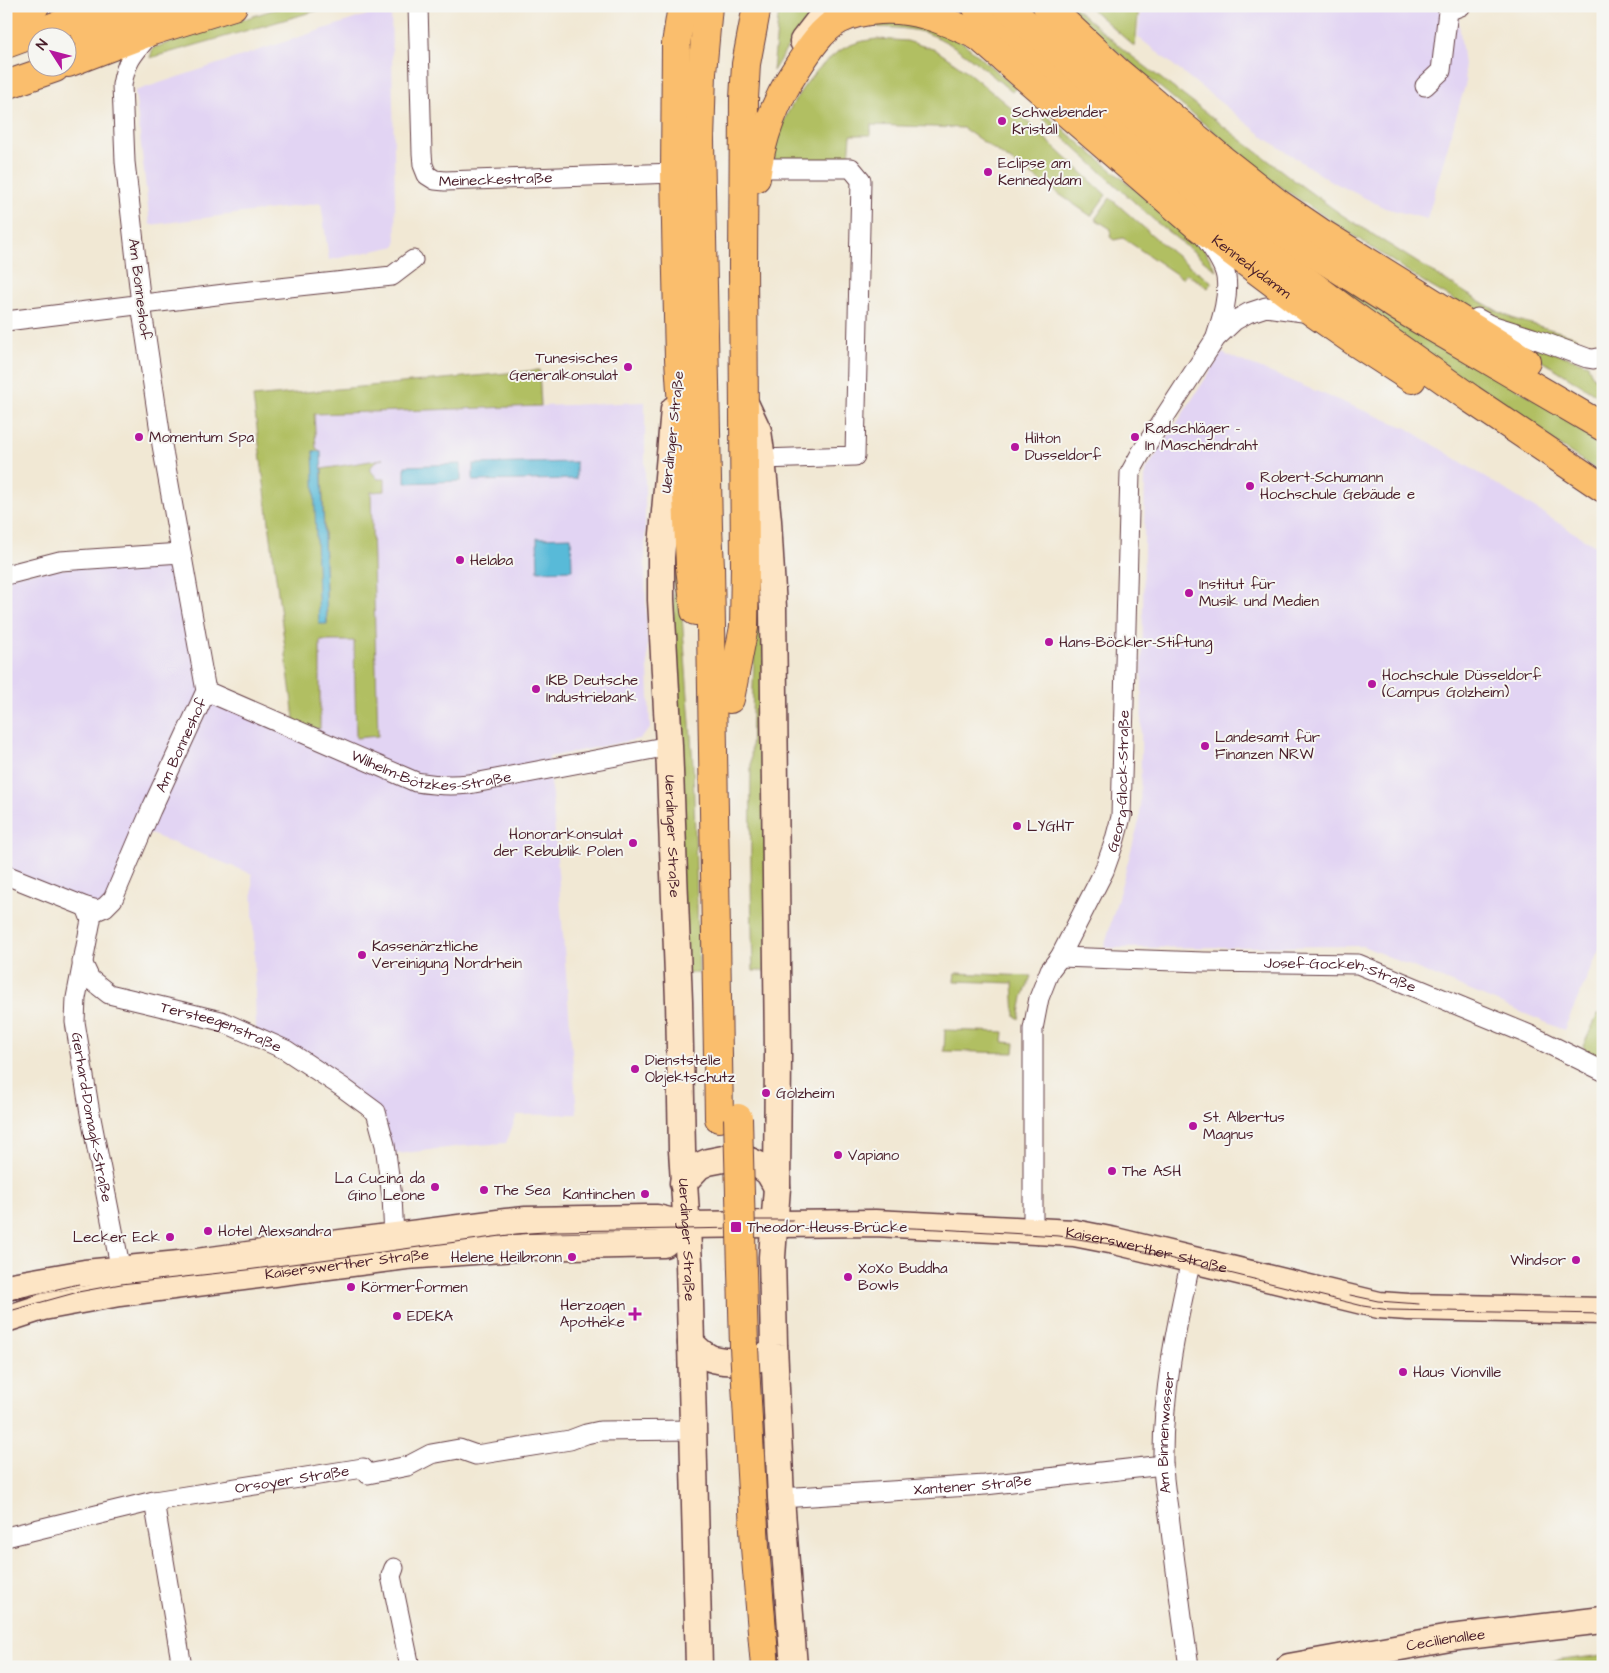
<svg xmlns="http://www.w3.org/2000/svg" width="1609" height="1673" font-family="'Architects Daughter',sans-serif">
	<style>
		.built { fill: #e2d4f3 }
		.green { fill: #b1bf62; stroke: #7e6f46 }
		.water { fill: #59bad8; stroke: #526c82 }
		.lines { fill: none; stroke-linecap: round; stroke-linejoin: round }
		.street-casing { stroke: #633d44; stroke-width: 21 }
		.secondary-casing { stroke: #633d44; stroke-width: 29 }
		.primary-casing { stroke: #633d44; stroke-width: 30 }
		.highway-casing { stroke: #633d44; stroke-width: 30 }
		.street { stroke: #fff; stroke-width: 19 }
		.secondary { stroke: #fde5c5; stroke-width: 26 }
		.primary { stroke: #fabe6d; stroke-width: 28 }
		.highway { stroke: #fabe6d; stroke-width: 28 }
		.tram { stroke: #4a1f2b; stroke-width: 1 }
		.primary-bridge-casing { stroke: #633d44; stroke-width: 30; stroke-linecap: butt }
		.primary-bridge { stroke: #fabe6d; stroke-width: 28 }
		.poi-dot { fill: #b5179e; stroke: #f6f6f2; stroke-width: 2 }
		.labels { text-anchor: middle; stroke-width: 4; stroke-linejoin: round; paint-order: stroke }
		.poi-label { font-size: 15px; fill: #4a1f2b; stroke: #f6f6f2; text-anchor: start }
		.street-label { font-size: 15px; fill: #4a1f2b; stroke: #f6f6f2 }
	</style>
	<rect width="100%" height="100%" fill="#f6f6f2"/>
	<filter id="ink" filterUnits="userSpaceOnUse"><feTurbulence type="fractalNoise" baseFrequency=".02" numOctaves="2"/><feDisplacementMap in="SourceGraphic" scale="10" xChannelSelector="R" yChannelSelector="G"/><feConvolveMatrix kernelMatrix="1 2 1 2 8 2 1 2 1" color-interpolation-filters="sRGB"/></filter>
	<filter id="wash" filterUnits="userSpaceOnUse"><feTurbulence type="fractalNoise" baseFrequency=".0096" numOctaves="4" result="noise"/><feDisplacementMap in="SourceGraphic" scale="20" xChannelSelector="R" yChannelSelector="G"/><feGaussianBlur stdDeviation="1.12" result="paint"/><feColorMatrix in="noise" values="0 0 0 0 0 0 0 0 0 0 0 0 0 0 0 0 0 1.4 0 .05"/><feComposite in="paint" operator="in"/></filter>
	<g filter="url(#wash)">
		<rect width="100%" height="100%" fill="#f1e8d4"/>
		<g class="built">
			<polygon points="1141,6 1457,6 1466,82 1427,219 1385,208 1329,180 1268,140 1138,37"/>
			<polygon points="391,7 396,246 329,260 321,203 150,225 135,91"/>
			<polygon points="1222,353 1407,428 1603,551 1603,941 1564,1030 1363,946 1104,948 1140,818 1145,472"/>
			<polygon points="539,370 542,406 645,402 645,576 650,729 639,739 549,757 577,1114 517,1115 506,1143 463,1146 389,1155 375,1111 256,1030 252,874 143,831 102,916 6,874 6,576 180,554 206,691 295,726 253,397"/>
		</g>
		<g class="green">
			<polygon points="285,6 333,6 150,58 153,48"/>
			<polygon points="782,6 820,6 791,42 773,71 779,8 782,9"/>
			<polygon points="1068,6 1073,6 1125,51 1299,184 1342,215 1469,295 1501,313 1514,319 1574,336 1580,341 1583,351 1486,318 1430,286 1348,232 1278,185 1121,55"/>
			<polygon points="1088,6 1139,6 1135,47"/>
			<path d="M875,17L952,33L1016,88L1012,92C989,73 957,44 929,34C912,28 895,28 878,27Z"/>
			<path d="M878,39L907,41L936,50L965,70L1022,117L1106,195L1091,216L963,128L871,125V135H851L849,160L776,161L773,156C775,149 776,141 779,134C788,105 815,66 841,50C852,43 865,40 878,39Z"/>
			<polygon points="1042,112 1201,244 1217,271 1155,221 1039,115"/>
			<path d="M1110,198C1143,226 1175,258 1212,282L1208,288L1186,273L1182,278L1123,238L1114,240L1110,237L1111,229L1095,219Z"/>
			<polygon points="1243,216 1371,299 1603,441 1603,474 1476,391"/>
			<path d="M1516,340L1588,364C1590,373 1593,379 1603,382V399L1517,345Z"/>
			<polygon points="539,370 541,406 314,414 316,448 321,452 313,451 327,623 322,469 383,459 377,460 369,469 378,479 385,479 385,491 371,492 378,736 356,738 354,641 320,641 320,729 295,726 253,397"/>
			<polygon points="674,508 693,764 699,973 684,974 673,691"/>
			<path d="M762,543L769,971H753C749,828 749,686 762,543Z"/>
			<polygon points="955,973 1031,976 1023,997 1019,1019 1015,1016 1013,983 954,981"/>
			<polygon points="1603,1013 1603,1062 1587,1053 1583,1046 1598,1014"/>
			<polygon points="945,1030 1004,1032 1003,1042 1015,1043 1014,1053 944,1051"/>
			<polygon points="1603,1655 1603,1667 1506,1667"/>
		</g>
		<g class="water">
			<polygon points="313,451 321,452 327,624 319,624"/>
			<polygon points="576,462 576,479 473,481 473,464"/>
			<polygon points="461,464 461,481 405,483 405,466"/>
			<polygon points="571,537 572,570 538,571 537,538"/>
		</g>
	</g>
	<g filter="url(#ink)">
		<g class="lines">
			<defs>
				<g id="street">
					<path id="s1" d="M418,6L422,153L423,165L427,175L435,180L445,181L675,173"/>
					<polyline points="1425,86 1441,71 1448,11 1461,6"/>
					<polyline points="757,168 851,168 861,180 855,456 762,459"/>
					<path d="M1205,238C1213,249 1224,264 1226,277C1229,297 1222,318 1216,337"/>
					<polyline points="1477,318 1488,324 1533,338 1587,358 1593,359 1603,357"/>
					<polyline points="6,321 233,293 392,276 413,260"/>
					<polyline points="6,575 60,561 181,553"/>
					<path id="s2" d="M206,691L416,782C434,785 451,786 469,784L669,746"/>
					<path id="s3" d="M6,875L86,907L98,910L105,907L113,899L151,810L206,691L162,445L141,304L125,162L122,85C126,60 134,53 150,34"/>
					<path id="s4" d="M86,907L91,920L76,998L75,1022L90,1113L121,1271"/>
					<path id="s5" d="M1060,957L1204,962L1358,964L1530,1035L1603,1071"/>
					<path id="s6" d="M82,962L90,979L109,994L221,1021L286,1050L342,1087L376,1112L385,1145L388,1168L392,1197L394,1236"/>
					<path id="s7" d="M1033,1230V1029L1039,998L1050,970L1060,957L1104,871L1114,843L1121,817L1130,473L1141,453L1216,338L1234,321L1248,313L1266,307L1310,313"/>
					<path id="s8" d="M781,1498L985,1485L1163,1465"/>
					<polyline points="154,1501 182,1667"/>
					<path id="s9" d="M6,1537L154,1501L363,1468L368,1474L408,1466L431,1454L459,1449L476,1455L570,1440L586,1434L600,1431L693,1430"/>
					<polyline points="394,1568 391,1576 410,1667"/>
					<path id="s10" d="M1189,1667C1182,1619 1176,1571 1170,1523C1168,1504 1163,1483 1163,1463C1162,1394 1176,1327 1191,1260"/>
				</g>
				<g id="secondary">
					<polyline points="803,41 830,6"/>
					<polyline points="744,401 758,431 762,459 768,521 773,608 778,1054 777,1187 772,1257 774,1345 781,1498 794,1667"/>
					<path id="s11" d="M674,409L661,557V600L669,746L679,1001L682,1150L689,1263L699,1667"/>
					<polyline points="683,1183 699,1166 708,1162 739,1156 759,1165 769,1173 777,1187"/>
					<path id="s12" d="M6,1287L85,1273L190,1263L262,1253L506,1222L526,1220L646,1218H657L686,1225L875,1223L1074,1233L1115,1241L1379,1305L1408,1307L1603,1311"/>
					<path id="s13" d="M6,1319L43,1307L119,1293L406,1256L528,1247L664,1244L686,1225"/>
					<path d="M691,1343C699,1351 707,1359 718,1360C727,1362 760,1362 766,1355"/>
					<path id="s14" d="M1289,1667L1450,1638L1603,1620"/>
				</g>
				<g id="primary">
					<polyline points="682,6 676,44 675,173 677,274 679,359 686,472 690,567 695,611"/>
					<polyline points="708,6 702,73 700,141 708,528 710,566 719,1118"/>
					<polyline points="6,17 35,6"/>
					<polyline points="68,63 152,31 233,6"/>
					<polyline points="6,85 55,68"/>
					<path d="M756,178C761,140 775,101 797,68C808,51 821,30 839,20C852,13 865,11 880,10C917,8 944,20 978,36"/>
					<polyline points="730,699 744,627 745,566 743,266 744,99 746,64 757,6"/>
				</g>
				<g id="highway">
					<polyline points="976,6 1111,124 1210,205 1304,279 1351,314 1471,399 1603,488"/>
					<polyline points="1006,6 1164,142 1257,214 1309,250 1398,307 1603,427"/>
					<polyline points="1047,6 1118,72 1223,160 1279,204 1320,232 1526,361"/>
					<polyline points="85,34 169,6"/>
					<path id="s15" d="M978,36L1195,224L1315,314L1355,342L1412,379"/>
					<polyline points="6,44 110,6"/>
				</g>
			</defs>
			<use href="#street" class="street-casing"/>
			<use href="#secondary" class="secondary-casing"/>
			<use href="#primary" class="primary-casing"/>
			<use href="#highway" class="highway-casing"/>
			<use href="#street" class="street"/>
			<use href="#secondary" class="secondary"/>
			<use href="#primary" class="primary"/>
			<use href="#highway" class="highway"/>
			<g class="tram">
				<polyline points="750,1220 793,1220"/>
				<polyline points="1350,1295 1378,1301 1419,1304"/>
				<polyline points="6,1301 79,1284"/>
				<polyline points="6,1312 78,1292 121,1284 247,1270 516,1234 558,1231 861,1226 938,1229 1059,1236 1116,1245 1363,1306 1389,1310 1603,1314"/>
			</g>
			<defs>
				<polyline id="primary-bridge" points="738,1118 744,1347 755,1547 765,1667"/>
			</defs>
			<use href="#primary-bridge" class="primary-bridge-casing"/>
			<use href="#primary-bridge" class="primary-bridge"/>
		</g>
	</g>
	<g class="poi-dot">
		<circle cx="1002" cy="121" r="5"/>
		<circle cx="988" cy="172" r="5"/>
		<circle cx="628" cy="367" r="5"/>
		<circle cx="139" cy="437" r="5"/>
		<circle cx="1135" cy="437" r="5"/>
		<circle cx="1015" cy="447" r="5"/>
		<circle cx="1250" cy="486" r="5"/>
		<circle cx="460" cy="560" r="5"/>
		<circle cx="1189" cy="593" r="5"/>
		<circle cx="1049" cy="642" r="5"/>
		<circle cx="1372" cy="684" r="5"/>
		<circle cx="536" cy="689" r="5"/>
		<circle cx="1205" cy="746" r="5"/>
		<circle cx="1017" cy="826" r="5"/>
		<circle cx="633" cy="843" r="5"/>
		<circle cx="362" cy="955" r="5"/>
		<circle cx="635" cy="1069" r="5"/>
		<circle cx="766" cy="1093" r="5"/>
		<circle cx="1193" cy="1126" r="5"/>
		<circle cx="838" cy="1155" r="5"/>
		<circle cx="1112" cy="1171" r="5"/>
		<circle cx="435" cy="1187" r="5"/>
		<circle cx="484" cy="1190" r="5"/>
		<circle cx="645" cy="1194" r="5"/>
		<rect x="730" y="1221" width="12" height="12" rx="2.5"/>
		<circle cx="208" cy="1231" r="5"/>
		<circle cx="170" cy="1237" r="5"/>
		<circle cx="572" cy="1257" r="5"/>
		<circle cx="1576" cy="1260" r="5"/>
		<circle cx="848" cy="1277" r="5"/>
		<circle cx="351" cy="1287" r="5"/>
		<path d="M632.5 1306.5h5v5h5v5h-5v5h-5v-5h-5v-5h5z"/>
		<circle cx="397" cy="1316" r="5"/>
		<circle cx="1403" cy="1372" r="5"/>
	</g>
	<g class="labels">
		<g class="poi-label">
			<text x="1012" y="117">Schwebender<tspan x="1012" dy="17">Kristall</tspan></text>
			<text x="998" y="168">Eclipse am<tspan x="998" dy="17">Kennedydam</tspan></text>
			<text x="618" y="363" text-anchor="end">Tunesisches<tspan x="618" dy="17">Generalkonsulat</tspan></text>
			<text x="1145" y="433">Radschläger -<tspan x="1145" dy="17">In Maschendraht</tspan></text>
			<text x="149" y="442">Momentum Spa</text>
			<text x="1025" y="443">Hilton<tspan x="1025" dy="17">Dusseldorf</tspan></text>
			<text x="1260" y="482">Robert-Schumann<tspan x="1260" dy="17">Hochschule Gebäude e</tspan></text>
			<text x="470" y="565">Helaba</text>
			<text x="1199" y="589">Institut für<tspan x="1199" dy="17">Musik und Medien</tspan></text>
			<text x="1059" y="647">Hans-Böckler-Stiftung</text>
			<text x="1382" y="680">Hochschule Düsseldorf<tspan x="1382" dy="17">(Campus Golzheim)</tspan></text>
			<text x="546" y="685">IKB Deutsche<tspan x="546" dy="17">Industriebank</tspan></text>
			<text x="1215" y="742">Landesamt für<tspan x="1215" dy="17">Finanzen NRW</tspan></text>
			<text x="1027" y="831">LYGHT</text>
			<text x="623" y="839" text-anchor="end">Honorarkonsulat<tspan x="623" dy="17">der Rebublik Polen</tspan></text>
			<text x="372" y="951">Kassenärztliche<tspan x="372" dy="17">Vereinigung Nordrhein</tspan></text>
			<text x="645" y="1065">Dienststelle<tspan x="645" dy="17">Objektschutz</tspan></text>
			<text x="776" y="1098">Golzheim</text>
			<text x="1203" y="1122">St. Albertus<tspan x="1203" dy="17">Magnus</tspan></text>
			<text x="848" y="1160">Vapiano</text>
			<text x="1122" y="1176">The ASH</text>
			<text x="425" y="1183" text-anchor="end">La Cucina da<tspan x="425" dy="17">Gino Leone</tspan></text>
			<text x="494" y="1195">The Sea</text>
			<text x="635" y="1199" text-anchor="end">Kantinchen</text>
			<text x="747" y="1232">Theodor-Heuss-Brücke</text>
			<text x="218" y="1236">Hotel Alexsandra</text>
			<text x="160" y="1242" text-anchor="end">Lecker Eck</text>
			<text x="562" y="1262" text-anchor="end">Helene Heilbronn</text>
			<text x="1566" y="1265" text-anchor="end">Windsor</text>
			<text x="858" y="1273">XoXo Buddha<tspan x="858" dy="17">Bowls</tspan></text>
			<text x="361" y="1292">Körmerformen</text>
			<text x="625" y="1310" text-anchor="end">Herzogen<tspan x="625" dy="17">Apotheke</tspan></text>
			<text x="407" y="1321">EDEKA</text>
			<text x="1413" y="1377">Haus Vionville</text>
		</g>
		<g class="street-label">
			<text dy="5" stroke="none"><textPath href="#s1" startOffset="240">Meineckestraße</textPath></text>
			<text dy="5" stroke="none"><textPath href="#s15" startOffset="358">Kennedydamm</textPath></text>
			<text transform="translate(140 289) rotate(83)" y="5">Am Bonneshof</text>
			<text transform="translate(672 432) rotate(-84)" y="5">Uerdinger Straße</text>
			<text dy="5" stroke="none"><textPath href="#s3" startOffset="286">Am Bonneshof</textPath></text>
			<text dy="5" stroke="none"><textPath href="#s2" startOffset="242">Wilhelm-Bötzkes-Straße</textPath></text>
			<text dy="5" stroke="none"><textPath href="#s7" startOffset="468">Georg-Glock-Straße</textPath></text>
			<text dy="5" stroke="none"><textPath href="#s11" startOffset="428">Uerdinger Straße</textPath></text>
			<text dy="5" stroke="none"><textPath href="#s5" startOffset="282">Josef-Gockeln-Straße</textPath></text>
			<text dy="5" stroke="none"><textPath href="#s6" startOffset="160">Tersteegenstraße</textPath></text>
			<text dy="5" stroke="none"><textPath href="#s4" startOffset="214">Gerhard-Domagk-Straße</textPath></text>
			<text dy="5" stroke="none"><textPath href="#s11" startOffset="832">Uerdinger Straße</textPath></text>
			<text dy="5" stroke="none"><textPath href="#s12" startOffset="1148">Kaiserswerther Straße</textPath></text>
			<text dy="5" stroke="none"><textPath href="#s13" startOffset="346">Kaiserswerther Straße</textPath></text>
			<text dy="5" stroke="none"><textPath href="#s10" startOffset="236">Am Binnenwasser</textPath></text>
			<text dy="5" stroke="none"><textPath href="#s9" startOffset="292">Orsoyer Straße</textPath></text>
			<text dy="5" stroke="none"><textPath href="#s8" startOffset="192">Xantener Straße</textPath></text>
			<text dy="5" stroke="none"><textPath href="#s14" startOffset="159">Cecilienallee</textPath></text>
		</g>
	</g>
	<rect width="1609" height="1673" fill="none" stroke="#f6f6f2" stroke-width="25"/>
	<g transform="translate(52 52) rotate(306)"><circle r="24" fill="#f6f6f2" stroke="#b1a0a2"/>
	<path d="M0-4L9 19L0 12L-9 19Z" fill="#b5179e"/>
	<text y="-8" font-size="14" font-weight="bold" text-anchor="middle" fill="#4a1f2b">N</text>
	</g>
</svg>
